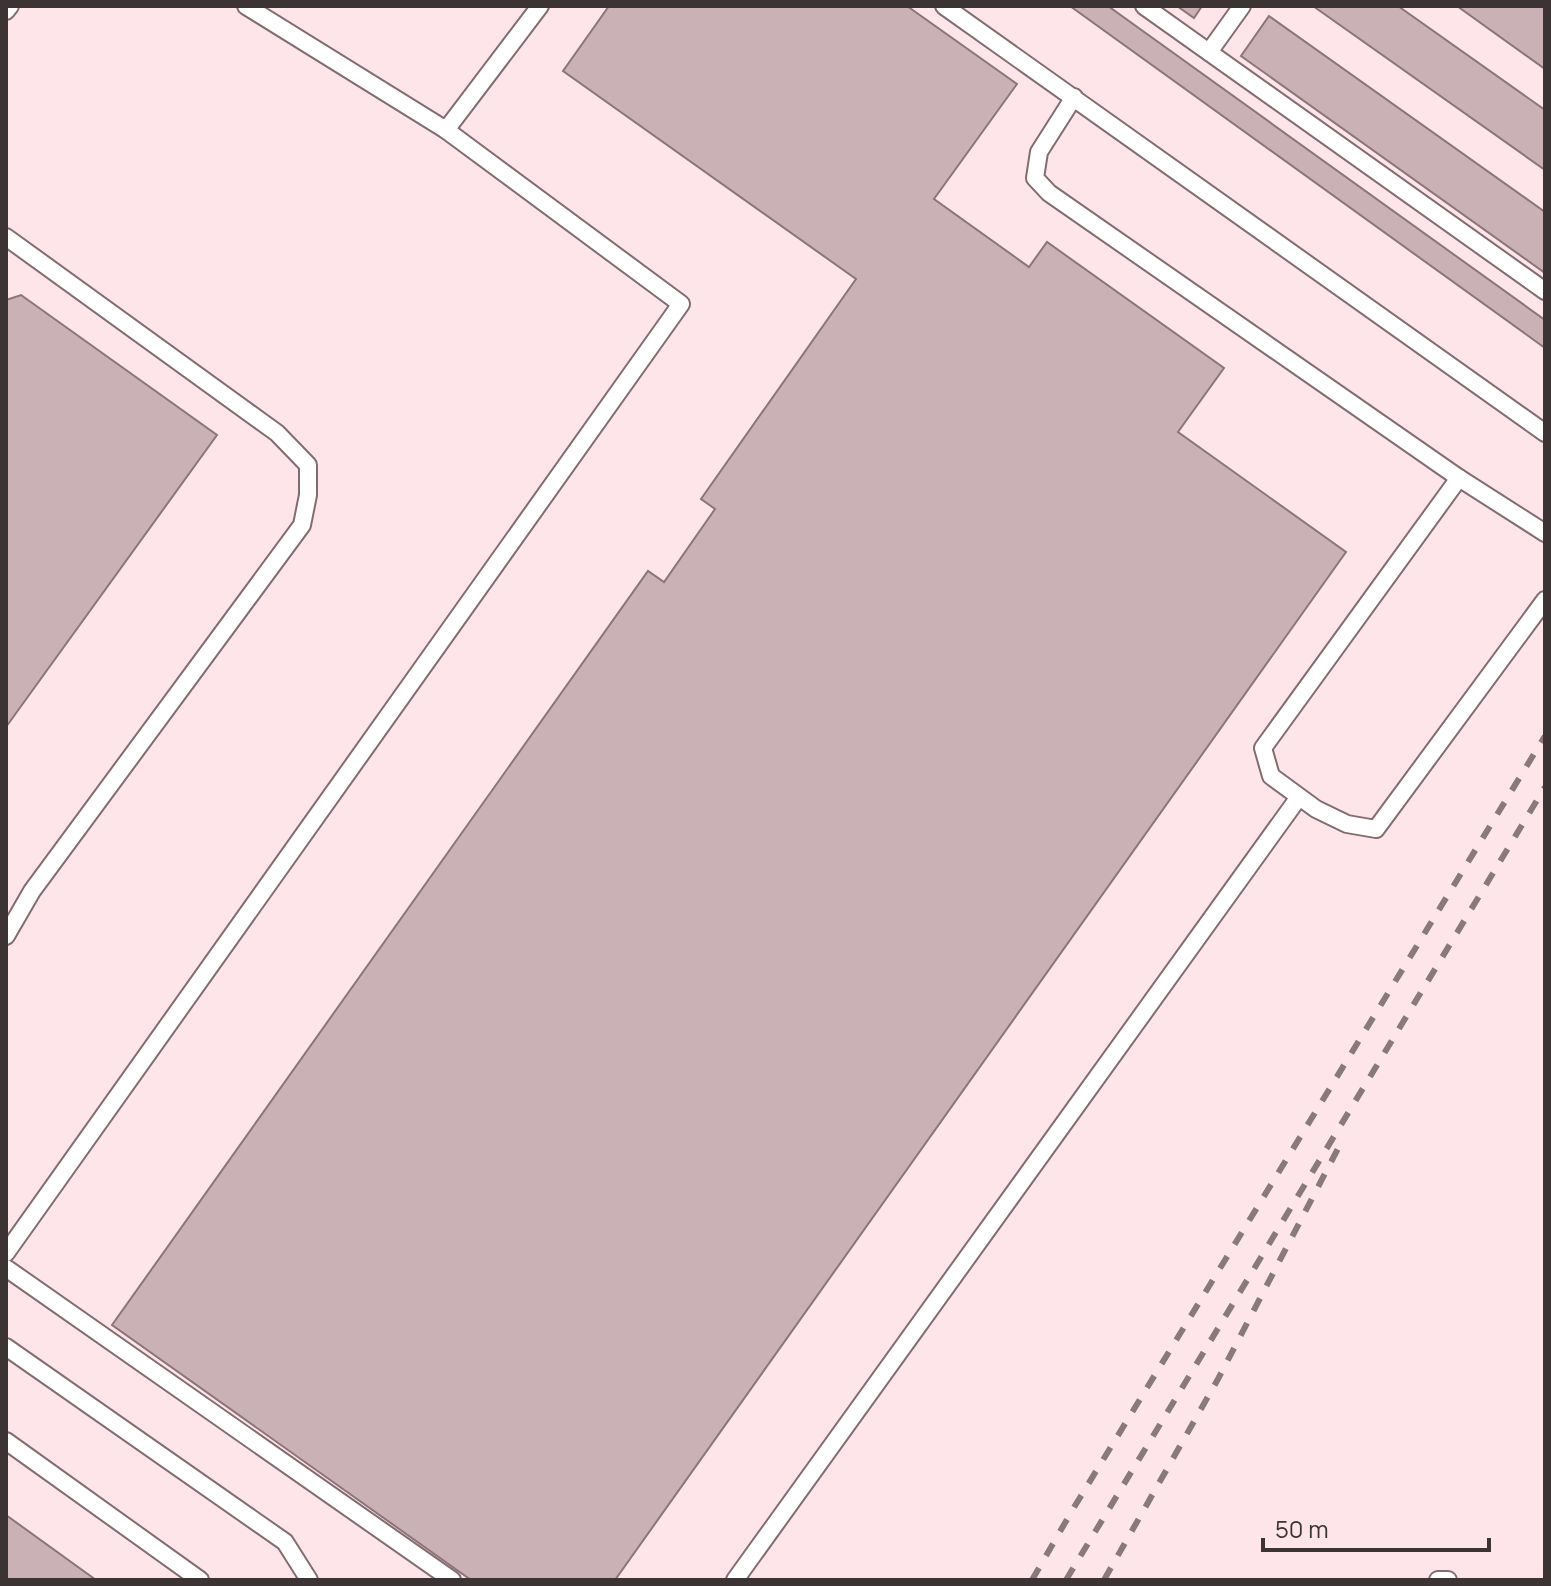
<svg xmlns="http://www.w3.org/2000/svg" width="1551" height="1586" font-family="Manrope,sans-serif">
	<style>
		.building { fill: #c9b1b5; stroke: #8c7579; stroke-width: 2 }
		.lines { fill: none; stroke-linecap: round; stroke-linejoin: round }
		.lane-casing { stroke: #826c71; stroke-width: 20 }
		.lane { stroke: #fff; stroke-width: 16 }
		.rail { stroke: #89797b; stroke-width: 6; stroke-dasharray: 14 14; stroke-linecap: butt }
	</style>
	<rect width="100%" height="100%" fill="#fee5e9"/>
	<g class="building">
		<polygon points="609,6 907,6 1017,84 934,199 1029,267 1047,242 1224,368 1178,432 1346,552 615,1580 471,1580 112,1325 648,571 664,582 715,509 701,499 856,279 563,71"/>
		<polygon points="1070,6 1108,6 1545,320 1545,348"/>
		<polygon points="1177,6 1202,6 1194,18"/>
		<polygon points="1313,6 1398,6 1545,110 1545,170"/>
		<polygon points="1457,6 1542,6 1545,8 1545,69"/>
		<polygon points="1269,16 1545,212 1545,273 1241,56"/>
		<polygon points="21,295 217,435 6,727 6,300"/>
		<polygon points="6,1515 96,1580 6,1580"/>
	</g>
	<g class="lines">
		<defs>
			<g id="lane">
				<polyline points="944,6 1545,433"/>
				<polyline points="1144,6 1545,291"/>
				<polyline points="6,11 10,6"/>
				<polyline points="1209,52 1242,6"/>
				<polyline points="1074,97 1039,152 1035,178 1049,193 1459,478 1545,533"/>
				<polyline points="446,130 540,6"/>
				<polyline points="6,237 277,433 308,465 308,495 302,525 32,891 6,936"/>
				<polyline points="1459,478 1263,748 1271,776 1316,809 1347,824 1376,829 1545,600"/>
				<polyline points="6,1253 681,304 446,130 246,6"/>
				<polyline points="6,1268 452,1580"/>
				<polyline points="6,1347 285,1542 309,1580"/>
				<polyline points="6,1441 200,1580"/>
				<polyline points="735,1580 1299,797"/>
				<polyline points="1438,1580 1448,1580"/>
			</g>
		</defs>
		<use href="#lane" class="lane-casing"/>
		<use href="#lane" class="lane"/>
		<g class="rail">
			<polyline points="1032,1580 1073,1509 1545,736"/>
			<polyline points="1066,1580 1545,787"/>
			<polyline points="1104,1580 1218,1379 1344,1137"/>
		</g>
	</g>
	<rect width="1551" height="1586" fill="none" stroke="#3c3334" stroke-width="16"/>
	<path d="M1263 1538v12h226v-12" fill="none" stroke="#3c3334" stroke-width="4"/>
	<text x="1275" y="1538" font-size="24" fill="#3c3334" stroke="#fee5e9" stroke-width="6" paint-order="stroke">50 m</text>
</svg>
